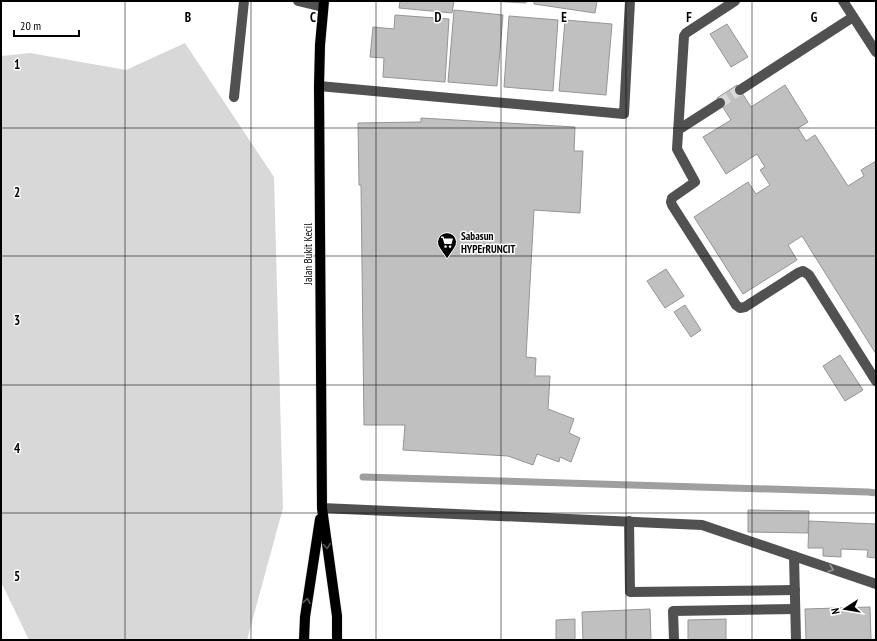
<svg xmlns="http://www.w3.org/2000/svg" width="877" height="641" font-family="'PT Sans Narrow',sans-serif">
	<style>
		.green { fill: #d8d8d8 }
		.lines { fill: none; stroke-linecap: round; stroke-linejoin: round }
		.stream { stroke: #9f9f9f; stroke-width: 7 }
		.building { fill: #c0c0c0; stroke: #959595 }
		.minor-tunnel { stroke: #d9d9d9; stroke-width: 10; stroke-dasharray: 10 5; stroke-linecap: butt }
		.major-casing { stroke: #dbdbdb; stroke-width: 11 }
		.minor { stroke: #515151; stroke-width: 10 }
		.major { stroke: #000; stroke-width: 10 }
		.oneway { stroke: #595959 }
		.oneway2 { stroke: #979797 }
		.grid { fill: none; stroke: #000; stroke-width: 1; stroke-opacity: 0.55 }
		.labels { text-anchor: middle; stroke-width: 3; stroke-linejoin: round; paint-order: stroke }
		.poi-label { font-size: 11px; font-weight: bold; fill: #000; stroke: #fff; text-anchor: start }
		.street-label { font-size: 11px; fill: #000; stroke: #fff }
		.grid-label { font-size: 13px; text-anchor: middle; font-weight: bold; fill: #000; stroke: #fff; stroke-width: 3; stroke-linejoin: round; paint-order: stroke }
	</style>
	<rect width="100%" height="100%" fill="#fff"/>
	<polygon class="green" points="185,43 274,177 283,508 247,640 29,640 1,582 1,56 30,53 126,70"/>
	<g class="lines">
		<polyline class="stream" points="363,477 868,492 876,493"/>
	</g>
	<g class="building">
		<polygon points="400,1 454,1 452,13 399,8"/>
		<polygon points="490,1 526,1 526,3"/>
		<polygon points="534,1 597,1 595,13 534,4"/>
		<polygon points="454,10 503,15 497,86 448,82"/>
		<polygon points="395,15 449,19 445,82 383,77 384,58 370,57 373,27 394,29"/>
		<polygon points="509,16 558,20 553,91 504,87"/>
		<polygon points="565,20 612,24 606,95 559,91"/>
		<polygon points="727,24 748,57 731,67 710,34"/>
		<polygon points="737,85 751,107 785,85 808,122 798,128 806,141 815,135 848,186 864,176 861,170 876,161 876,354 802,236 788,245 797,260 743,294 694,217 748,182 756,194 770,185 760,170 765,167 757,154 726,174 703,137 731,120 717,98"/>
		<polygon points="421,118 575,127 574,151 583,151 580,213 534,210 526,357 536,358 535,376 550,376 548,409 574,419 569,433 580,438 571,462 560,457 559,462 537,454 533,465 508,456 403,450 405,425 364,425 361,185 359,185 358,123 421,122"/>
		<polygon points="666,269 684,296 665,308 647,281"/>
		<polygon points="685,305 701,330 691,337 674,312"/>
		<polygon points="840,355 863,390 845,401 823,366"/>
		<polygon points="748,510 809,511 808,533 748,532"/>
		<polygon points="809,521 876,524 876,558 867,557 868,550 841,549 841,557 823,556 823,548 808,548"/>
		<polygon points="870,607 871,640 806,640 805,609"/>
		<polygon points="650,609 651,640 583,640 582,612"/>
		<polygon points="575,619 575,640 556,640 556,620"/>
		<polygon points="726,619 726,640 688,640 688,620"/>
	</g>
	<g class="lines">
		<polyline class="minor-tunnel" points="720,103 740,90"/>
		<defs>
			<g id="major">
				<polyline points="324,1 320,45 319,86 322,508 337,616 337,640"/>
				<polyline points="304,640 305,617 320,519"/>
			</g>
		</defs>
		<use href="#major" class="major-casing"/>
		<g class="minor">
			<polyline points="298,1 323,7"/>
			<polyline points="735,1 686,33 684,36 677,149 695,182 672,198 671,202 672,205 736,305 740,308 745,307 798,273 803,271 809,275 876,381"/>
			<polyline points="843,1 876,52"/>
			<polyline points="319,86 624,114 630,1"/>
			<polyline points="740,90 853,17"/>
			<polyline points="234,97 244,1"/>
			<polyline points="678,130 720,103"/>
			<polyline points="322,508 702,525 876,584"/>
			<polyline points="629,521 630,592 795,590"/>
			<polyline points="794,556 796,640"/>
			<polyline points="674,640 673,611 795,609"/>
		</g>
		<use href="#major" class="major"/>
	</g>
	<defs><path id="oneway-chevron" d="M-2-3.5L2.5 0L-2 3.5" fill="none" stroke-width="1.6" stroke-linecap="round" stroke-linejoin="round"/></defs>
	<g class="oneway">
		<use href="#oneway-chevron" transform="translate(327 546) rotate(82)"/>
		<use href="#oneway-chevron" transform="translate(307 601) rotate(-81)"/>
	</g>
	<use class="oneway2" href="#oneway-chevron" transform="translate(831 569) rotate(19)"/>
	<path class="grid" d="M125,1V640M251,1V640M376,1V640M501,1V640M626,1V640M752,1V640M1,128H876M1,256H876M1,385H876M1,513H876"/>
	<defs>
		<symbol id="supermarket-pin" viewBox="-11 -11 22 30"><path d="M0 17L-7.5 6A9.5 9.5 0 1 1 7.5 6Z" fill="#000" stroke="#fff"/><path d="M-6-5.5h2.5l.6 2H6L4.5 2H-2.5L-4.4-4H-6ZM-1.5 3.2a1.3 1.3 0 1 0 .1 0ZM3 3.2a1.3 1.3 0 1 0 .1 0Z" fill="#fff"/></symbol>
	</defs>
	<g fill-rule="evenodd">
		<use href="#supermarket-pin" x="436" y="231" width="22" height="30"/>
	</g>
	<g class="labels">
		<g class="poi-label">
			<text x="461" y="240">Sabasun<tspan x="461" dy="13">HYPErRUNCIT</tspan></text>
		</g>
		<g class="street-label">
			<text transform="translate(308 254) rotate(-90)" y="4">Jalan Bukit Kecil</text>
		</g>
	</g>
	<g class="grid-label">
		<text x="188" y="22">B</text>
		<text x="313" y="22">C</text>
		<text x="438" y="22">D</text>
		<text x="564" y="22">E</text>
		<text x="689" y="22">F</text>
		<text x="814" y="22">G</text>
		<text x="17" y="69">1</text>
		<text x="17" y="197">2</text>
		<text x="17" y="325">3</text>
		<text x="17" y="453">4</text>
		<text x="17" y="581">5</text>
	</g>
	<rect width="877" height="641" fill="none" stroke="#000000" stroke-width="4"/>
	<g transform="translate(845 609) rotate(258)" stroke="#ffffff" stroke-width="3" paint-order="stroke">
	<path d="M0-3L7 15L0 10L-7 15Z" fill="#000000"/>
	<text y="-6" font-size="11" font-weight="bold" text-anchor="middle" fill="#000000">N</text>
	</g>
	<path d="M14 30v6h65v-6" fill="none" stroke="#000000" stroke-width="2"/>
	<text x="20" y="30" font-size="12" fill="#000000" stroke="#ffffff" stroke-width="3" paint-order="stroke">20 m</text>
</svg>
